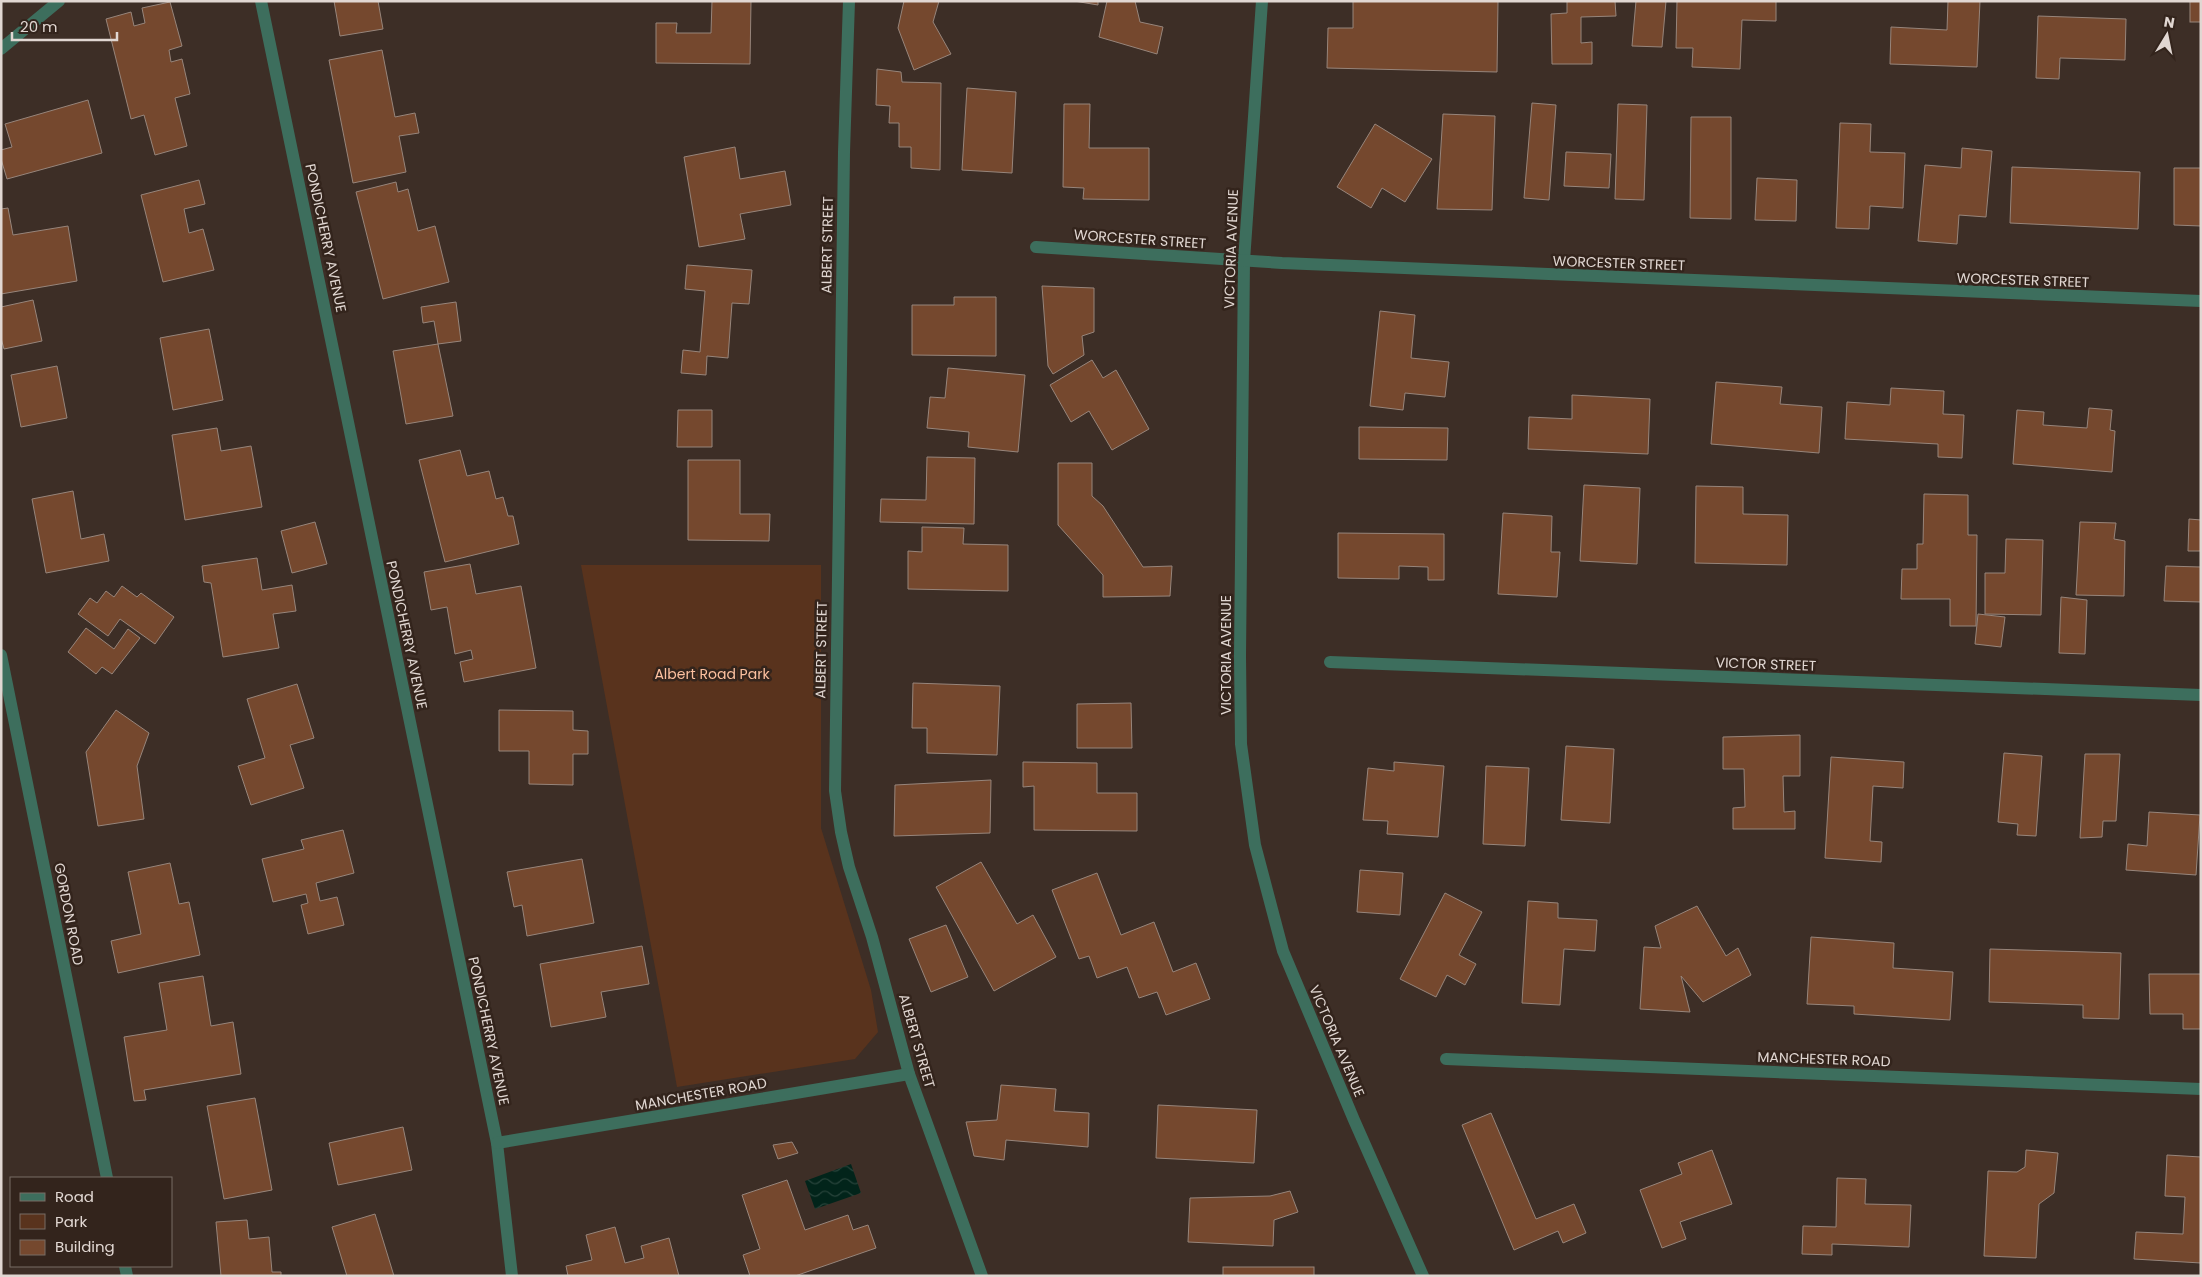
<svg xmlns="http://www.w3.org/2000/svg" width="2202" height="1277" font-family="Poppins,sans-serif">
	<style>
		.green { fill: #59331d }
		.water { fill: url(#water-waves) }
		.building { fill: #75482e; stroke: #97857b }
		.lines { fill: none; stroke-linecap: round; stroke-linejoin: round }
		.minor { stroke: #3d6e5d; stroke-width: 12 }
		.labels { text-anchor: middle; stroke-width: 5; stroke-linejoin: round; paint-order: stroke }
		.street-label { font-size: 14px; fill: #e1d7d2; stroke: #33241c }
		.park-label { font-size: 14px; fill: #fcc09f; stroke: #33241c }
	</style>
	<defs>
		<pattern id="water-waves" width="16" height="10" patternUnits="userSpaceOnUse" patternTransform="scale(1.25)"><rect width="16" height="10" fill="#02241a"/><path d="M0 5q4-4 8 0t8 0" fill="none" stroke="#27433a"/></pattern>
	</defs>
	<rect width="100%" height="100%" fill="#3d2e26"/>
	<polygon class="green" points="821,565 821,828 871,990 878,1032 855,1059 677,1087 581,565"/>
	<polygon class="water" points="851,1164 861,1193 815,1209 805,1181"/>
	<g class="building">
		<polygon points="334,1 378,1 383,29 340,36"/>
		<polygon points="712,1 751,1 750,64 656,63 656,23 677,23 676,33 711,33"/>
		<polygon points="904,1 939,1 933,22 951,54 914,70 898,28"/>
		<polygon points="1074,1 1098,1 1098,5"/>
		<polygon points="1107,1 1135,1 1140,22 1163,27 1157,54 1099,37"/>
		<polygon points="1353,1 1498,1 1497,72 1327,68 1328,28 1353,28"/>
		<polygon points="1567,1 1615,1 1616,16 1581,17 1581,43 1592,42 1592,64 1552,64 1551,14 1567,13"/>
		<polygon points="1636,1 1666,1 1662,47 1632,46"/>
		<polygon points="1677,1 1776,1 1776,21 1742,20 1740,69 1692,67 1693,48 1676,48"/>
		<polygon points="1948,1 1980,1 1977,67 1890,64 1891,27 1947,30"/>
		<rect x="2190" y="1" width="11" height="21"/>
		<polygon points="170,2 182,46 169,50 171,62 182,59 190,94 175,98 187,146 155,155 144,115 131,119 106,19 131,12 134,26 145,23 142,8"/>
		<polygon points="2038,16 2126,19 2125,60 2060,58 2059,79 2036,78"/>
		<polygon points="382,50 395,117 415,113 419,133 399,136 406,172 353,183 329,60"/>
		<polygon points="877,69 901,72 902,82 941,83 940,170 911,168 911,147 899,147 899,123 889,123 890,106 876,105"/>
		<polygon points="967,88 1016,92 1012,173 962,170"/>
		<polygon points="88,100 102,153 7,179 1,159 1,150 12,147 5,124"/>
		<polygon points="1532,103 1556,105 1549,200 1524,198"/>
		<polygon points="1064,104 1090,104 1089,148 1149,148 1149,200 1083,199 1084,188 1063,187"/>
		<polygon points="1618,104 1647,105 1644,200 1615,199"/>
		<polygon points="1443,114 1495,116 1492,210 1437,209"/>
		<polygon points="1691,117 1731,117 1731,219 1690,218"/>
		<polygon points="1840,123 1871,124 1870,152 1905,153 1903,208 1870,206 1869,229 1836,228"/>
		<polygon points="1375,124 1432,159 1405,202 1382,188 1371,208 1337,187"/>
		<polygon points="735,147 740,179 785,171 791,205 740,214 745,239 699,247 684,157"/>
		<polygon points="1962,148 1992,151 1986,217 1959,215 1957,244 1918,241 1925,165 1961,168"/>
		<polygon points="1566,152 1611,154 1609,188 1564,186"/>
		<polygon points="2012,167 2140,172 2138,229 2010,223"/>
		<polygon points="2174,168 2201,168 2201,226 2174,225"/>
		<polygon points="1757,178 1797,180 1796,221 1755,220"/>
		<polygon points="199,180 205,204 184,209 189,233 203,229 214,270 163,282 141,195"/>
		<polygon points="396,182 398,192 408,189 418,231 435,226 449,282 383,299 356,192"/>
		<polygon points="8,208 13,235 68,226 77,281 1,294 1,209"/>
		<polygon points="687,265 752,270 749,304 732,303 728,358 707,356 706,375 681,373 683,350 700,352 705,291 685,289"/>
		<polygon points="1042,286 1094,288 1094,332 1082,336 1084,355 1053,374 1048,366"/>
		<polygon points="954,297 996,297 996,356 912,355 912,305 954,305"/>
		<polygon points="33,300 42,341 4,349 1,338 1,307"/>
		<polygon points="456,302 461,341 438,344 434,321 423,323 421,307"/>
		<polygon points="1380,311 1415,315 1411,358 1449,362 1445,397 1405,393 1403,410 1370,406"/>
		<polygon points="209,329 223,400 173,410 160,338"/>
		<polygon points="438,344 453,416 406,424 393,351"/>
		<polygon points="1092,360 1103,378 1116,370 1149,429 1112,450 1089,411 1071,422 1050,385"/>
		<polygon points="57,366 67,418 21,427 11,375"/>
		<polygon points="948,368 1025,375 1018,452 968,447 969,432 927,428 930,397 945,398"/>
		<polygon points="1716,382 1782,387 1780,404 1822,407 1819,453 1711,444"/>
		<polygon points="1891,388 1944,391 1943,414 1964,415 1962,458 1938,457 1938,444 1845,439 1847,402 1890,405"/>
		<polygon points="1572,395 1650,399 1648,454 1528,449 1529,417 1572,419"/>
		<polygon points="2089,408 2112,410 2110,430 2115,431 2112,472 2013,464 2017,410 2044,412 2043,425 2087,428"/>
		<polygon points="678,410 712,410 712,447 677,447"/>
		<polygon points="1359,427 1448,428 1447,460 1359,459"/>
		<polygon points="217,428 221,451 251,446 262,507 185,520 172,435"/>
		<polygon points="460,450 467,476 489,471 496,499 503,497 508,516 513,516 519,544 445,562 419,460"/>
		<polygon points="927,457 975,458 974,524 880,522 881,499 926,500"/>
		<polygon points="688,460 740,460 740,514 770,514 769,541 688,540"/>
		<polygon points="1058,463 1092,463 1092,496 1103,506 1143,567 1172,566 1170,596 1103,597 1103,575 1058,525"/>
		<polygon points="1584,485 1640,488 1637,564 1580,561"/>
		<polygon points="1696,486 1743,487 1743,514 1788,515 1787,565 1695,563"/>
		<polygon points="73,491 81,539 104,534 109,561 46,573 32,499"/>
		<polygon points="1924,494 1968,495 1968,535 1977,535 1976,626 1950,626 1950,599 1901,599 1902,569 1917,569 1917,544 1923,544"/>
		<polygon points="1503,513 1552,516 1551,552 1560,552 1557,597 1498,594"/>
		<polygon points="2189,519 2201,520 2201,551 2188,551"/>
		<polygon points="315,522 327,564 292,573 281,531"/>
		<polygon points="2080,522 2116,523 2114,539 2125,541 2124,596 2076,595"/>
		<polygon points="922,527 964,528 963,544 1008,545 1008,591 908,589 908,551 922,552"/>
		<polygon points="1338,533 1444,534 1444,580 1428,580 1428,567 1399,566 1399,579 1338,578"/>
		<polygon points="2006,539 2043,540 2041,615 1985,614 1985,573 2005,573"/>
		<polygon points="257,558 262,590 292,585 296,611 273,614 279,648 223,657 211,583 204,582 202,566"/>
		<polygon points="470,564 476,594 521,586 536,668 464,682 460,662 473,659 471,650 455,654 447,607 431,610 424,572"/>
		<polygon points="2166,566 2201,567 2201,602 2164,601"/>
		<polygon points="122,586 137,597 141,593 174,617 155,644 120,619 108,636 78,614 90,598 97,603 106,591 114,597"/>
		<polygon points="2061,597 2087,600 2085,654 2059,653"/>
		<polygon points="1978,614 2005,617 2001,647 1975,644"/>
		<polygon points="86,628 114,649 128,629 140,638 112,674 102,667 96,674 68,652"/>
		<polygon points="913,683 1000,686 997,755 927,753 927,728 912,728"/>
		<polygon points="297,684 314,738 290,745 304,788 251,805 238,766 265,758 247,699"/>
		<polygon points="1131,703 1132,748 1077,748 1077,704"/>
		<polygon points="116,710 149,733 137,766 144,819 98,826 86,752"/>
		<polygon points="499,710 573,711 573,730 588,731 588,754 573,754 573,785 529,784 529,751 499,751"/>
		<polygon points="1800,735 1800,776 1783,776 1784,812 1795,811 1795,829 1733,829 1733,808 1745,807 1744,769 1723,769 1723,737"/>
		<polygon points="1566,746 1614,749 1610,823 1561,820"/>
		<polygon points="2004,753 2042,756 2036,836 2017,835 2018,824 1998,822"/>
		<polygon points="2085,754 2120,754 2116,821 2103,821 2102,837 2080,838"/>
		<polygon points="1831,757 1904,762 1903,788 1873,786 1870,841 1882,842 1881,862 1825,858"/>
		<polygon points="1023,762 1097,763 1097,793 1137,793 1137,831 1034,830 1034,786 1023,787"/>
		<polygon points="1394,762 1444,766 1438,837 1387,834 1388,821 1363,820 1368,768 1394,771"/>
		<polygon points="1486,766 1529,768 1525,846 1483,844"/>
		<polygon points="991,780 990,833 894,836 895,785"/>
		<polygon points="2149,812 2200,815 2196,875 2126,870 2128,844 2147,846"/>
		<polygon points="343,830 354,873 316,883 320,901 337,897 344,925 308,934 301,905 308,903 306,894 273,902 262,859 304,849 301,840"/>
		<polygon points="582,859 594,923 527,936 522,905 514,907 507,872"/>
		<polygon points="981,862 1017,924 1033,915 1056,957 994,991 936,887"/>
		<polygon points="170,863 179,904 189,902 200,955 118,973 111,941 141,934 128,872"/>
		<polygon points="1360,870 1403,873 1400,915 1357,912"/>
		<polygon points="1097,873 1121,935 1154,922 1173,972 1196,963 1210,999 1166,1015 1157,992 1139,998 1127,967 1097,978 1089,956 1079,959 1052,890"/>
		<polygon points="1445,893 1482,912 1459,955 1476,964 1465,985 1447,975 1436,997 1400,979"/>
		<polygon points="1528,901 1558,903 1558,918 1597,920 1595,951 1564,949 1560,1005 1522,1003"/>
		<polygon points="1697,906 1726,956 1738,948 1751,975 1703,1002 1681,976 1690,1012 1640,1009 1644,947 1661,948 1655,926"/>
		<polygon points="946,925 968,977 931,992 909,939"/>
		<polygon points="1811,937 1894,943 1893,968 1953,972 1950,1020 1854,1014 1854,1006 1807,1004"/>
		<polygon points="642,946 649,984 601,992 606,1017 551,1027 540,964"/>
		<polygon points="1990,949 2121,953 2119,1019 2083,1018 2083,1005 1989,1002"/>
		<polygon points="2149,974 2201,974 2201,1029 2183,1029 2183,1014 2150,1014"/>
		<polygon points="203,976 211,1026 233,1022 241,1074 144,1090 146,1100 134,1101 124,1037 167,1030 159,983"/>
		<polygon points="1001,1085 1056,1089 1054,1111 1089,1113 1088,1147 1006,1140 1004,1160 974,1156 966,1122 997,1120"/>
		<polygon points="255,1098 272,1190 224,1199 207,1106"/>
		<polygon points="1158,1105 1257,1110 1254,1163 1156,1158"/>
		<polygon points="1491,1113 1536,1219 1574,1204 1586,1233 1563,1243 1558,1231 1514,1250 1462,1125"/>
		<polygon points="403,1127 412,1170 338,1185 329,1143"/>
		<polygon points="792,1142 798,1153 778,1159 773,1145"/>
		<polygon points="1712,1150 1732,1204 1680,1222 1686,1239 1662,1248 1640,1190 1682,1174 1678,1163"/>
		<polygon points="2026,1150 2058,1153 2054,1193 2039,1204 2036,1258 1984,1256 1988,1171 2017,1172 2025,1167"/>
		<polygon points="2167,1155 2201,1157 2201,1263 2134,1259 2136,1232 2183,1234 2185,1197 2165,1196"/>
		<polygon points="1837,1178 1866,1179 1865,1204 1911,1205 1909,1247 1832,1244 1832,1255 1802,1254 1803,1226 1836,1227"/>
		<polygon points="787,1180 805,1230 848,1215 853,1230 868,1225 876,1248 795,1276 750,1276 743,1255 760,1249 742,1195"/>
		<polygon points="1290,1191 1298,1212 1274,1220 1273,1246 1188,1242 1190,1198 1270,1196"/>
		<polygon points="375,1214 394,1276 347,1276 332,1227"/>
		<polygon points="247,1220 249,1239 269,1237 272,1272 281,1272 281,1276 221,1276 216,1222"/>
		<polygon points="615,1227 625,1263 644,1258 641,1246 669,1238 679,1276 568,1276 566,1266 592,1260 586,1235"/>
		<rect x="1223" y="1267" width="91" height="9"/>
	</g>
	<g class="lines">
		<g class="minor">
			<polyline points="261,1 497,1143 512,1276"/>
			<polyline points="849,1 844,152 835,791 841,832 849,867 872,937 909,1074 982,1276"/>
			<polyline points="1262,1 1244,261 1240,656 1241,744 1255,845 1283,951 1354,1120 1423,1276"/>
			<polyline points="1,49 59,1"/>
			<polyline points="1036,247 1282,263 2201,301"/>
			<polyline points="1,655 107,1178"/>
			<polyline points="1330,662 2201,695"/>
			<polyline points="1446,1059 2201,1089"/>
			<polyline points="497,1143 909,1074"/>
			<polyline points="125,1266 127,1276"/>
		</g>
	</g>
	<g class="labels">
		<g class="street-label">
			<text transform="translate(326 238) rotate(78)" y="5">PONDICHERRY AVENUE</text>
			<text transform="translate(1140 239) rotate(4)" y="5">WORCESTER STREET</text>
			<text transform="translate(827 245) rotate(-89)" y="5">ALBERT STREET</text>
			<text transform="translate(1231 249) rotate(-88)" y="5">VICTORIA AVENUE</text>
			<text transform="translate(1619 263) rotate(2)" y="5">WORCESTER STREET</text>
			<text transform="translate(2023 280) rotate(2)" y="5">WORCESTER STREET</text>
			<text transform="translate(407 635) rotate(78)" y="5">PONDICHERRY AVENUE</text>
			<text transform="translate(821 650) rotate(-89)" y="5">ALBERT STREET</text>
			<text transform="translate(1226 655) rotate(-90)" y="5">VICTORIA AVENUE</text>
			<text transform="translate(1766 664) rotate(2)" y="5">VICTOR STREET</text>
			<text transform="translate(69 914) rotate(79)" y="5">GORDON ROAD</text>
			<text transform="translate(489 1031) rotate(78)" y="5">PONDICHERRY AVENUE</text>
			<text transform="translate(917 1041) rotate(74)" y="5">ALBERT STREET</text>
			<text transform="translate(1337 1041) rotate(67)" y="5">VICTORIA AVENUE</text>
			<text transform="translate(1824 1059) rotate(2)" y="5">MANCHESTER ROAD</text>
			<text transform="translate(701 1094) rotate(-10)" y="5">MANCHESTER ROAD</text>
		</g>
		<g class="park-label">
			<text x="712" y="679">Albert Road Park</text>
		</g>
	</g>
	<rect width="2202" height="1277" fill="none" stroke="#e1d7d2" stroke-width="5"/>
	<rect x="10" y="1177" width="162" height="90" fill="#33241c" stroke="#796c65"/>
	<rect x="20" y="1193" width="25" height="8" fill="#3d6e5d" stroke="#796c65"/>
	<text x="55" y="1202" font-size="15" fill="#e1d7d2">Road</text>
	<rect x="20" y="1214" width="25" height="15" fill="#59331d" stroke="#796c65"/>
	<text x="55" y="1227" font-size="15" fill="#e1d7d2">Park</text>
	<rect x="20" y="1240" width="25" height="15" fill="#75482e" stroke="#796c65"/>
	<text x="55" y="1252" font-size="15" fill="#e1d7d2">Building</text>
	<g transform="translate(2167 35) rotate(10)" stroke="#33241c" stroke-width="4" paint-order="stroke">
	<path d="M0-4L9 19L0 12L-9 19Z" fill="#e1d7d2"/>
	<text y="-8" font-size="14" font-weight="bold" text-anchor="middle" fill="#e1d7d2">N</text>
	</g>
	<path d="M12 32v8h105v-8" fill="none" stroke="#e1d7d2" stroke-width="2.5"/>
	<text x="20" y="32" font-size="15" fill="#e1d7d2" stroke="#33241c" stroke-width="4" paint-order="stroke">20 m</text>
</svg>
